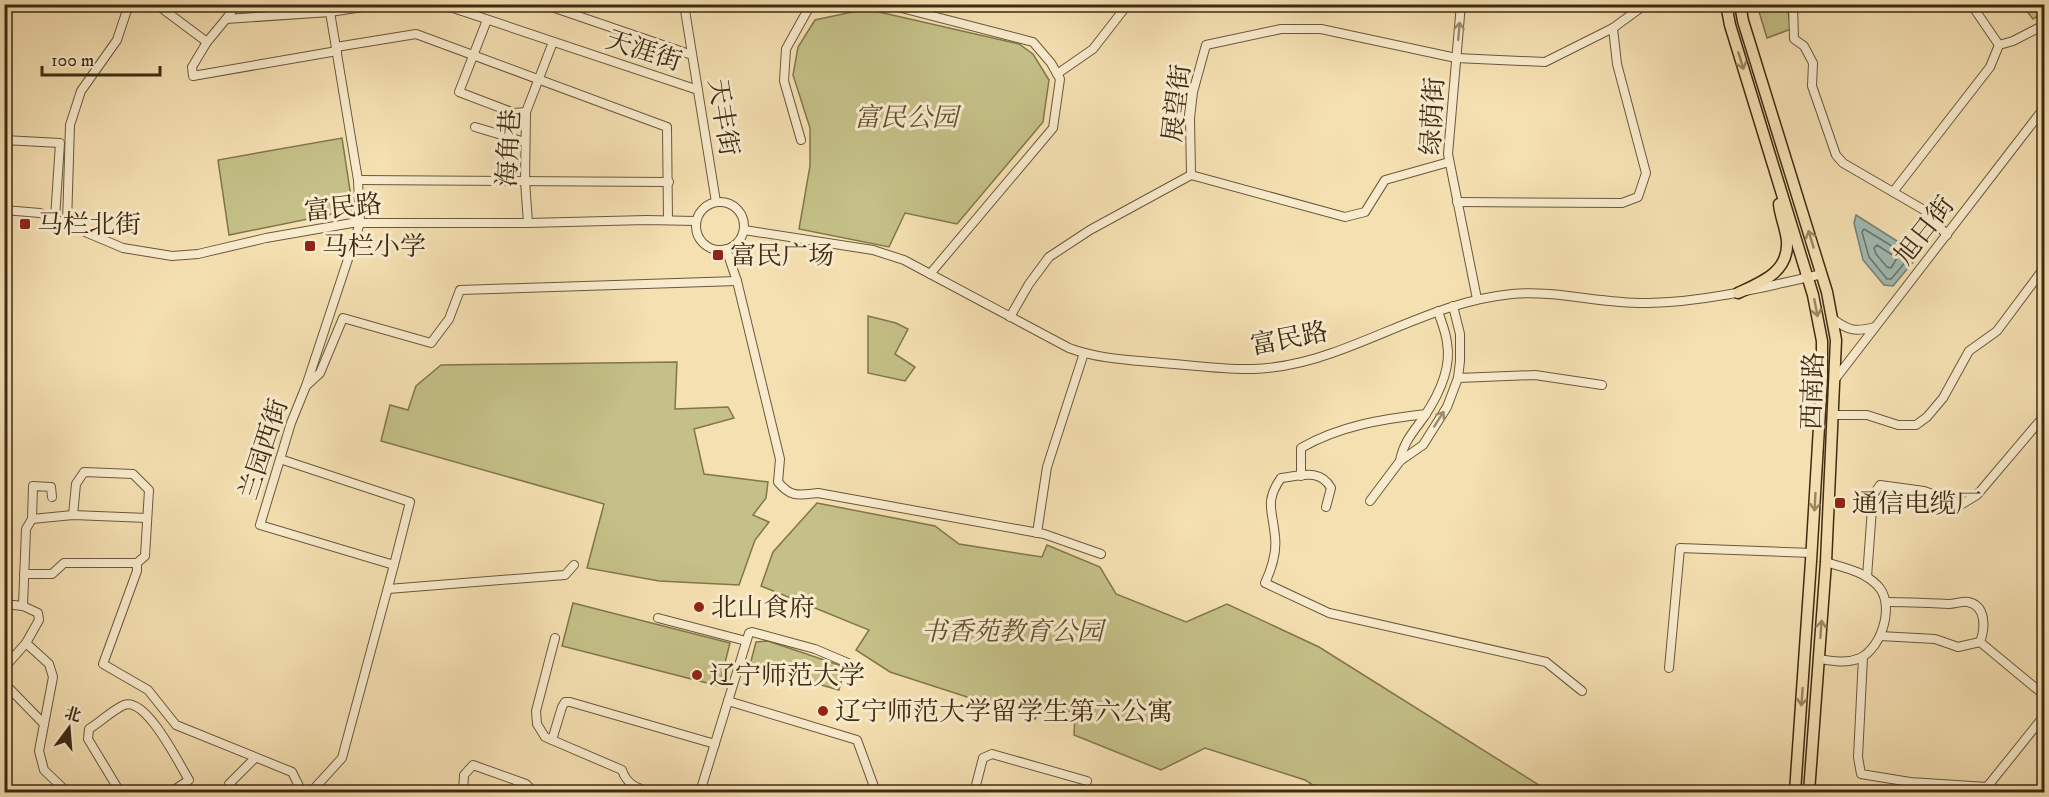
<svg xmlns="http://www.w3.org/2000/svg" width="2049" height="797" font-family="'IM FELL DW Pica','Noto Serif SC',serif">
	<style>
		.green { fill: #c4c087; stroke: #80764c; stroke-width: 1.5 }
		.water { fill: #9fbbb4; stroke: #788173; stroke-width: 1.5 }
		.lines { fill: none; stroke-linecap: round; stroke-linejoin: round }
		.shore { stroke: #6e7363; stroke-width: 1.5 }
		.minor-casing { stroke: #6b583a; stroke-width: 10 }
		.major-casing { stroke: #3d2b12; stroke-width: 13 }
		.minor { stroke: #f8ebcd; stroke-width: 8 }
		.major { stroke: #f5e0b2; stroke-width: 10 }
		.oneway { stroke: #9a8b70 }
		.oneway2 { stroke: #998662 }
		.poi-dot { fill: #8f2418; stroke: #f8ebcd; stroke-width: 2 }
		.labels { text-anchor: middle; stroke-width: 6; stroke-linejoin: round; paint-order: stroke }
		.street-label { font-size: 26px; fill: #3d2b12; stroke: #f8ebcd }
		.park-label { font-size: 26px; font-style: italic; fill: #5f502f; stroke: #f8ebcd }
		.poi-label { font-size: 26px; fill: #3d2b12; stroke: #f8ebcd; text-anchor: start }
	</style>
	<rect width="100%" height="100%" fill="#f5e0b2"/>
	<filter id="stains"><feTurbulence type="fractalNoise" baseFrequency=".00333" numOctaves="4"/><feColorMatrix values="0 0 0 0 .2 0 0 0 0 .09 0 0 0 0 .02 0 0 0 .5 -.17"/></filter>
	<radialGradient id="worn" r=".72"><stop offset=".6" stop-color="#630" stop-opacity="0"/><stop offset="1" stop-color="#630" stop-opacity=".3"/></radialGradient>
	<g class="green">
		<polygon points="1757,5 1787,5 1791,29 1767,38"/>
		<polygon points="2022,5 2044,5 2044,13 2033,19"/>
		<polygon points="866,9 1019,44 1033,54 1049,80 1043,122 957,224 905,213 889,247 799,229 810,166 810,128 793,75 798,47 815,20"/>
		<polygon points="342,138 353,210 229,235 218,160"/>
		<polygon points="868,316 896,323 908,329 895,354 915,367 905,381 868,373"/>
		<polygon points="677,362 675,409 728,407 734,418 694,429 704,474 768,482 766,498 753,515 769,522 755,540 739,585 659,581 587,568 604,504 381,441 390,405 408,410 416,386 441,365"/>
		<polygon points="817,503 935,526 959,544 1042,557 1047,545 1100,567 1116,594 1186,622 1227,604 1319,647 1550,792 1324,792 1305,780 1205,748 1161,770 1074,735 1075,715 1047,700 1035,719 890,672 856,650 869,630 761,586 773,552"/>
		<polygon points="573,603 730,643 719,686 562,646"/>
		<polygon points="768,641 845,667 839,690 750,665 756,642"/>
	</g>
	<polygon class="water" points="1856,215 1919,255 1893,286 1884,285 1863,260 1854,223"/>
	<g class="lines">
		<g class="shore">
			<polygon points="1864,229 1908,256 1908,259 1891,279 1887,279 1869,257 1862,232"/>
			<polygon points="1877,245 1897,258 1891,268 1887,267 1876,254 1874,248"/>
		</g>
		<defs>
			<g id="minor">
				<polyline points="156,4 207,42 226,19 330,12 382,4"/>
				<polyline points="441,4 698,90"/>
				<polyline points="543,4 692,55"/>
				<polyline points="684,4 716,202"/>
				<polyline points="886,4 1033,42 1051,63 1060,79 1053,128 930,274"/>
				<polyline points="1461,4 1448,154 1477,299"/>
				<polyline points="1793,4 1794,39 1804,46 1813,63 1812,86 1836,155 1843,163 1924,210 1947,235"/>
				<polyline points="1971,4 1999,45"/>
				<polyline points="226,19 237,4"/>
				<polyline points="487,20 459,92 514,113 526,112"/>
				<polyline points="207,42 192,67 193,76 337,51"/>
				<polyline points="336,47 416,34 667,127 668,220"/>
				<polyline points="1057,74 1093,49 1128,4"/>
				<polyline points="475,127 525,142"/>
				<polyline points="4,140 60,143 55,218"/>
				<polyline points="801,140 784,81 786,49 811,4"/>
				<polyline points="1191,175 1345,217 1365,212 1385,180 1449,162"/>
				<polyline points="358,180 669,182"/>
				<polyline points="1893,192 1990,67 1999,45 2013,41 2044,25"/>
				<circle cx="720" cy="226" r="24"/>
				<polyline points="1457,202 1622,203 1638,197 1646,173 1617,64 1613,28"/>
				<polyline points="4,210 40,213 123,248 172,256 198,254 266,238 352,223 528,223 646,220 696,221"/>
				<polyline points="67,223 70,125 81,91 117,40 129,4"/>
				<polyline points="528,223 525,181 526,112 553,42"/>
				<path d="M744,230L873,250L904,260L1069,348C1098,359 1131,360 1162,363C1192,365 1223,370 1253,369C1279,368 1307,362 1332,353C1392,332 1448,300 1512,294C1557,290 1603,304 1648,303C1707,302 1764,287 1822,274"/>
				<path d="M726,249L737,281L780,459L778,482C791,498 799,495 818,493L1044,534L1101,554"/>
				<polyline points="1010,317 1029,284 1049,257 1090,230 1191,175 1190,118 1193,92 1206,45 1281,29 1321,29 1456,58 1545,62 1613,28 1646,4"/>
				<path d="M1833,319C1849,331 1855,332 1875,327"/>
				<polyline points="1458,378 1535,375 1602,385"/>
				<polyline points="1836,378 2044,108"/>
				<polyline points="306,386 320,373 343,318 431,343 449,319 460,290 737,281"/>
				<polyline points="1834,415 1867,415 1898,425 1916,425 1927,417 1943,398 1969,351 1997,331 2044,268"/>
				<polyline points="280,459 410,502 394,565"/>
				<path d="M1400,461C1403,443 1413,432 1424,417C1438,396 1452,369 1447,343C1446,332 1441,321 1438,311"/>
				<path d="M1301,476V448C1339,426 1382,419 1426,414"/>
				<polyline points="1370,501 1400,461 1423,445 1447,407 1458,378 1460,361 1460,334 1453,306"/>
				<path d="M1326,507L1331,488C1320,468 1300,476 1281,478C1264,502 1273,511 1275,537C1277,553 1272,568 1265,583L1329,613L1546,662L1582,691"/>
				<polyline points="73,515 76,484 84,472 133,474 149,490 145,556 137,563 137,571 103,664 148,690 176,725 292,772 299,786 295,792"/>
				<polyline points="32,519 73,515 147,518"/>
				<polyline points="1037,533 1047,467 1084,353"/>
				<polyline points="24,574 52,574 64,563 137,563"/>
				<polyline points="1867,577 1873,495 1880,485 1924,491 1962,504 1977,495 2044,416"/>
				<polyline points="388,589 565,575 574,565"/>
				<polyline points="4,604 23,606 38,613 39,620 26,643 4,668"/>
				<polyline points="23,606 26,529 32,519 33,486 51,487 52,497"/>
				<polyline points="658,618 746,641"/>
				<path d="M1880,636L1935,639L1958,647L1980,642C1985,629 1987,606 1968,602C1962,601 1955,604 1949,604C1928,603 1907,602 1886,602"/>
				<path d="M555,638L536,711L537,724L545,737L622,770C627,785 637,788 651,792"/>
				<polyline points="1980,642 2044,695"/>
				<polyline points="26,643 49,664 53,677 39,751 44,770 67,792"/>
				<polyline points="1863,657 1858,757 1861,774 1910,782 1987,787 2044,716"/>
				<path d="M1819,659C1834,661 1846,664 1860,658C1882,648 1896,603 1877,585C1863,571 1844,568 1826,562"/>
				<polyline points="1669,668 1680,548 1812,553"/>
				<polyline points="4,683 44,724"/>
				<polyline points="728,701 857,740 876,792"/>
				<polyline points="552,740 562,707 565,702 570,702 715,744"/>
				<path d="M120,792L88,739L89,729C99,723 114,709 124,705C146,696 179,764 189,780L171,792"/>
				<polyline points="238,792 229,784 255,758"/>
				<polyline points="311,792 342,758 394,565 260,525 291,423 306,386 360,223 358,180 330,12"/>
				<polyline points="463,792 464,775 473,765 526,784 534,792"/>
				<polyline points="700,792 749,633 752,632 815,649 848,663"/>
				<polyline points="978,792 976,785 983,758 992,754 1087,781"/>
			</g>
			<g id="major">
				<polyline points="1726,4 1730,25 1813,295 1822,341 1822,377 1811,561 1795,792"/>
				<polyline points="1740,4 1743,21 1827,292 1836,340 1826,562 1809,792"/>
				<path d="M1738,293C1762,282 1789,272 1787,241C1786,229 1780,216 1779,204"/>
			</g>
		</defs>
		<use href="#minor" class="minor-casing"/>
		<use href="#major" class="major-casing"/>
		<use href="#minor" class="minor"/>
		<use href="#major" class="major"/>
	</g>
	<defs><path id="oneway-shaft" d="M-6 0H5M1.5-3L5.5 0L1.5 3" fill="none" stroke-width="1.6" stroke-linecap="round" stroke-linejoin="round" transform="scale(1.5)"/></defs>
	<g class="oneway">
		<use href="#oneway-shaft" transform="translate(1459 31) rotate(-85)"/>
		<use href="#oneway-shaft" transform="translate(1439 419) rotate(-57)"/>
	</g>
	<g class="oneway2">
		<use href="#oneway-shaft" transform="translate(1741 61) rotate(73)"/>
		<use href="#oneway-shaft" transform="translate(1811 239) rotate(-107)"/>
		<use href="#oneway-shaft" transform="translate(1816 308) rotate(79)"/>
		<use href="#oneway-shaft" transform="translate(1815 502) rotate(93)"/>
		<use href="#oneway-shaft" transform="translate(1821 629) rotate(-86)"/>
		<use href="#oneway-shaft" transform="translate(1802 697) rotate(94)"/>
	</g>
	<g class="poi-dot">
		<rect x="19" y="218" width="12" height="12" rx="3"/>
		<rect x="304" y="240" width="12" height="12" rx="3"/>
		<rect x="712" y="249" width="12" height="12" rx="3"/>
		<rect x="1834" y="497" width="12" height="12" rx="3"/>
		<circle cx="699" cy="607" r="6"/>
		<circle cx="697" cy="675" r="6"/>
		<circle cx="823" cy="711" r="6"/>
	</g>
	<g class="labels">
		<g class="street-label">
			<text transform="translate(644 50) rotate(18)" y="9">天涯街</text>
			<text transform="translate(1176 103) rotate(-83)" y="9">展望街</text>
			<text transform="translate(1432 116) rotate(-87)" y="9">绿荫街</text>
			<text transform="translate(724 117) rotate(81)" y="9">天丰街</text>
			<text transform="translate(508 148) rotate(-87)" y="9">海角巷</text>
			<text transform="translate(343 207) rotate(-6)" y="9">富民路</text>
			<text transform="translate(1924 230) rotate(-52)" y="9">旭日街</text>
			<text transform="translate(1289 338) rotate(-11)" y="9">富民路</text>
			<text transform="translate(1812 391) rotate(-88)" y="9">西南路</text>
			<text transform="translate(263 449) rotate(-72)" y="9">兰园西街</text>
		</g>
		<g class="park-label">
			<text x="906" y="126">富民公园</text>
			<text x="1012" y="640">书香苑教育公园</text>
		</g>
		<g class="poi-label">
			<text x="37" y="233">马栏北街</text>
			<text x="322" y="255">马栏小学</text>
			<text x="730" y="264">富民广场</text>
			<text x="1852" y="512">通信电缆厂</text>
			<text x="711" y="616">北山食府</text>
			<text x="709" y="684">辽宁师范大学</text>
			<text x="835" y="720">辽宁师范大学留学生第六公寓</text>
		</g>
	</g>
	<rect width="2049" height="797" fill="none" stroke="#f5e0b2" stroke-width="24"/>
	<rect x="6" y="6" width="2037" height="785" fill="none" stroke="#3d2b12" stroke-width="3"/>
	<rect x="12" y="12" width="2025" height="773" fill="none" stroke="#3d2b12" stroke-width="1.5"/>
	<g transform="translate(69 728) rotate(16)" stroke="#f8ebcd" stroke-width="4.5" paint-order="stroke">
	<path d="M0-4.5L10 22L0 15L-10 22Z" fill="#3d2b12"/>
	<text y="-9" font-size="16" font-weight="bold" text-anchor="middle" fill="#3d2b12">北</text>
	</g>
	<path d="M42 66v9h118v-9" fill="none" stroke="#3d2b12" stroke-width="3"/>
	<text x="51" y="66" font-size="18" fill="#3d2b12" stroke="#f8ebcd" stroke-width="4.5" paint-order="stroke">100 m</text>
	<rect width="100%" height="100%" filter="url(#stains)"/>
	<rect width="100%" height="100%" fill="url(#worn)"/>
</svg>
